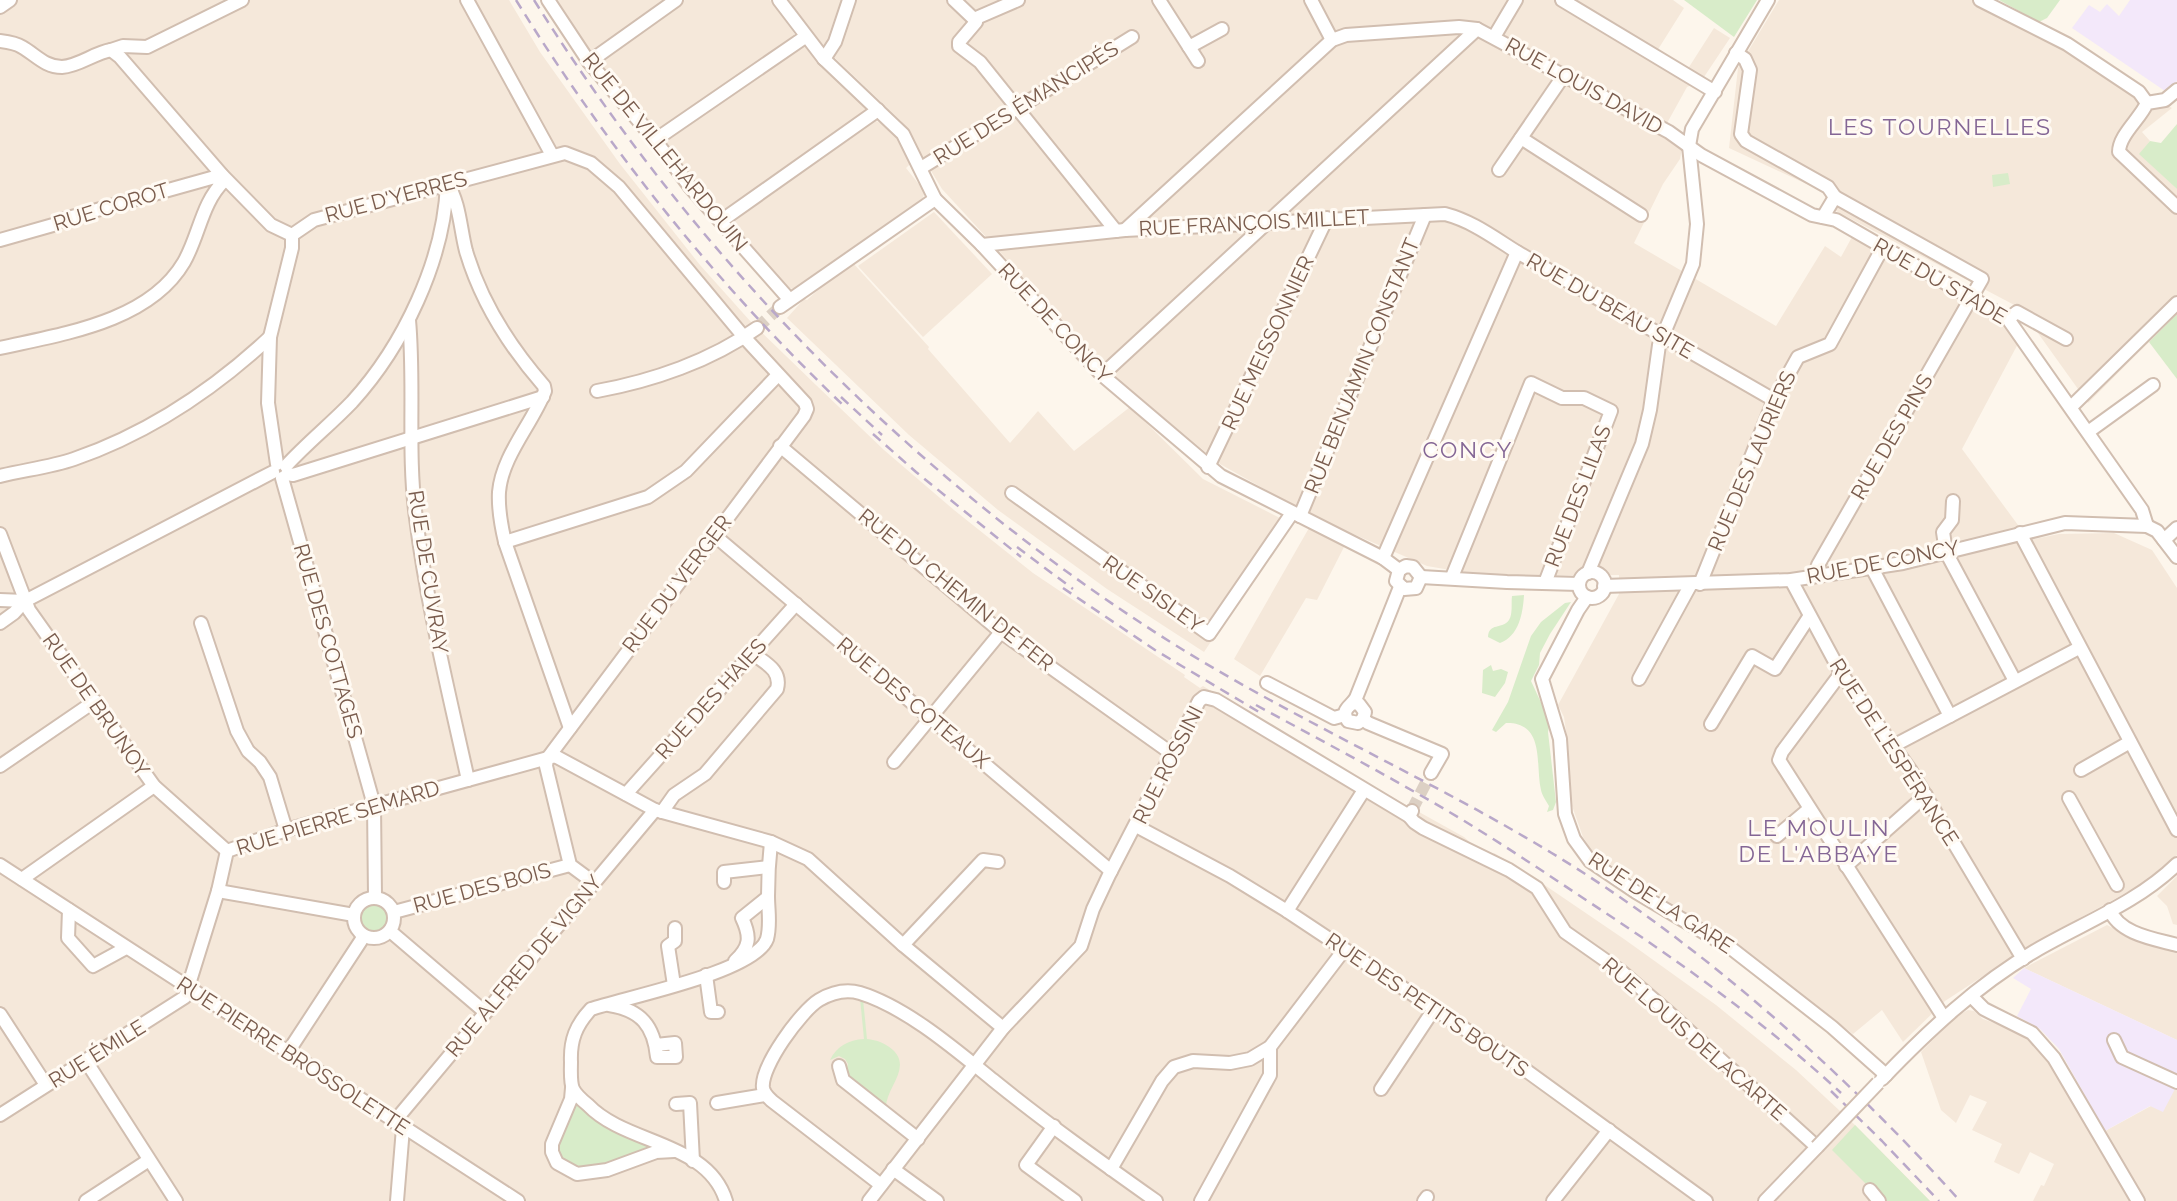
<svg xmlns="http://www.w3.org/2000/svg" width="2177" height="1201" font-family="Raleway,sans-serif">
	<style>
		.residential { fill: #f5e8da }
		.education { fill: #f3e8fa }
		.green { fill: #d8ecc9 }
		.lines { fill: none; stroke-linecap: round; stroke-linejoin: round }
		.minor-tunnel { stroke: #dcd0c4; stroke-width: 12; stroke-dasharray: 12 6; stroke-linecap: butt }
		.minor-casing { stroke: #d1beb0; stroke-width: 16 }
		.minor { stroke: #fff; stroke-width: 12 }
		.rail { stroke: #b9a8c9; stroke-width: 2.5; stroke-dasharray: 10 7; stroke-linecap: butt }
		.minor-bridge-casing { stroke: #d1beb0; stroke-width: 16; stroke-linecap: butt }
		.minor-bridge { stroke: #fff; stroke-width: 12 }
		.labels { text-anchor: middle; stroke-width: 6; stroke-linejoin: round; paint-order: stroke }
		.street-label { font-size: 21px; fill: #7a5c4d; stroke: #fffaf3 }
		.neighbourhood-label { font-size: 23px; letter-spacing: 2px; fill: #846695; stroke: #fffaf3 }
	</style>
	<rect width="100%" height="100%" fill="#fdf6ec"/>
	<g class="residential">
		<polygon points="0,0 509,0 540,52 620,164 700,265 751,322 816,385 884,450 954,510 1033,573 1185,675 1184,677 1200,688 1203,686 1340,768 1464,837 1472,844 1492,856 1494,853 1518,867 1624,939 1716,1005 1796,1070 1855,1125 1930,1201 0,1201"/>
		<polygon points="551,0 667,0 592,54 587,53"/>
		<polygon points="685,0 770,0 794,33 794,37 658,134 653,133 598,67 599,61"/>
		<polygon points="787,0 848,0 828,47 820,45"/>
		<polygon points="857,0 1556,0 1569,8 1574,0 1673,0 1684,8 1652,59 1682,78 1714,28 1730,38 1702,80 1687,87 1661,134 1682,148 1680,159 1663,184 1634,243 1776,326 1825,246 1841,257 1852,237 2010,326 2020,340 1962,449 2029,540 2059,534 2114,533 2152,550 2177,588 2177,855 2155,877 2029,946 1945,1001 1903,1042 1882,1010 1853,1034 1739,947 1594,854 1583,837 1571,803 1568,745 1564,717 1558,705 1619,594 1619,575 1518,576 1462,572 1427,566 1314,517 1220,464 1116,378 942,189 901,121 834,57"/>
		<polygon points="1779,0 1975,0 2172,108 2142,132 2150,141 2140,154 2177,189 2177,314 2088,403 2020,308 1836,211 1828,194 1729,148 1738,68"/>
		<polygon points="800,46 804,46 867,108 867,112 723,215 718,214 664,147 666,142"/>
		<polygon points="874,120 886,126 895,134 912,162 906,168 925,192 922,200 795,289 786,288 730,227 731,222"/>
		<polygon points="934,212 992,274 923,337 858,266"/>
		<polygon points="853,263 929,347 928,349 1010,443 1038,411 1074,451 1130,407 1203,479 1290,523 1204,652 1107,589 998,510 909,435 787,318 804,299 807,300 828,281"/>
		<polygon points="1309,528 1344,547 1317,600 1306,598 1260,676 1234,659"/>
		<polygon points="2177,876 2177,925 2173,924 2167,906 2157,896"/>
		<polygon points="2107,925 2137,940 2177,953 2177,1040 2024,968"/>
		<polygon points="1968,1010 1974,1011 1983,1019 2014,1030 2035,1043 2050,1059 2096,1136 2151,1106 2177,1085 2177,1201 2033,1201 2041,1185 2044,1186 2054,1164 2030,1152 2019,1174 1994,1162 2002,1144 1972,1130 1987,1102 1970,1095 1956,1123 1941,1110 1921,1052 1955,1017"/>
	</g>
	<g class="education">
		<polygon points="2130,0 2177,0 2177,81 2168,93 2072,28 2089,5 2100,12 2107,4 2119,16"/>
		<polygon points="2024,968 2177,1040 2177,1085 2163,1112 2150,1106 2105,1131 2059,1049 2040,1029 2017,1016 2031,989 2013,978"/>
	</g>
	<g class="green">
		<polygon points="1684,0 1757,0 1734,37"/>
		<polygon points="1999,0 2060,0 2047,18 2039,22"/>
		<polygon points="2177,124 2177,189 2139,154 2150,141 2161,143"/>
		<polygon points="2008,173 2010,184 1993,187 1992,175"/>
		<polygon points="2177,314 2177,379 2149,342"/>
		<path d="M1524,595C1523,613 1519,636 1500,643L1488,637C1489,622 1502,630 1509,620C1513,614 1511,603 1512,596Z"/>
		<path d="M1571,602L1550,634L1540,653L1539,665L1531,681L1550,722L1548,732L1556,802L1553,810L1547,812L1549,806C1546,801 1542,795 1541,790C1535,766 1546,722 1506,723L1496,732L1492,730L1508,702L1531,636L1541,622L1565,603Z"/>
		<polygon points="1491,665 1493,671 1501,669 1508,672 1505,683 1495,697 1482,693 1483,670"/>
		<circle cx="374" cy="919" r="15"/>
		<path d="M860,998L863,999L867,1039C877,1040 885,1043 893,1050C912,1068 886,1088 886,1107L846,1079L845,1073L848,1064L845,1059L839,1056L830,1060C837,1046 848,1040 864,1039Z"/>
		<polygon points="580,1104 593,1117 607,1128 659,1146 606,1167 577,1170 557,1158 557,1141 572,1107"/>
		<polygon points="1855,1125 1930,1201 1883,1201 1832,1150"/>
	</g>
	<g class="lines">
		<g class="minor-tunnel">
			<polyline points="757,328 780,307"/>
			<polyline points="1412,810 1431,773"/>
		</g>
		<defs>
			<g id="minor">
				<polyline points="467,0 552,155"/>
				<polyline points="548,0 589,62 655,140 690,187 789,299"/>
				<polyline points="779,0 824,59 903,134 935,199 982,245 1102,375 1221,476 1383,558 1399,570"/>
				<polyline points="954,0 974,19 1018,0"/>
				<polyline points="1159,0 1198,61"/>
				<polyline points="1311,0 1332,40"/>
				<polyline points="1562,0 1715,92"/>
				<polyline points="1980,0 2067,44 2139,92 2147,103"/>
				<polyline points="0,7 10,0"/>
				<polyline points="974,19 976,22 959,42 959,46 980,62 1116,231"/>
				<polyline points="1494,37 1516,0"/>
				<path d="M0,41C8,42 16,43 22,47C36,55 45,67 62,67C79,66 94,53 111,50L120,57L222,175L271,225L292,235"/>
				<polyline points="1189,47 1222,29"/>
				<polyline points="111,50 123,46 147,47 242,0"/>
				<polyline points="1736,53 1745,59 1750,70 1741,134 1746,141 1828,187 1835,197"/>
				<polyline points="824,59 835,42 849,0"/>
				<polyline points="589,62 676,0"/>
				<path d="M2177,90L2165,100L2147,103C2140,119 2119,135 2119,152L2177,207"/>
				<polyline points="1521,138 1641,215"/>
				<polyline points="655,140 805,37"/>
				<polyline points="921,168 1132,37"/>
				<polyline points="1499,170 1564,75"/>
				<path d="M447,183C460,203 460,228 466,251C481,302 509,346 544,386L545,391C532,424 502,456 499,492C498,510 501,525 505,542L570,728"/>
				<polyline points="721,221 878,110"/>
				<polyline points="1125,230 1332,40 1346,35 1459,27 1477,29 1669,132 1701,155 1812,215 1836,220 2008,319 2142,510 2147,526"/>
				<polyline points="292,235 314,220 565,153 591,163 619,187 744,337 805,403 807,409 804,416 547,759"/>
				<path d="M0,240L53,225L61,220L222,175L224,181C202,202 199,236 184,262C149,322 62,334 0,348"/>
				<path d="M982,245L1125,230L1445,214C1472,221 1493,237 1517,252L1774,400"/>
				<polyline points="780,307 935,199"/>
				<polyline points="2008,319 2017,312 2066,339"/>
				<path d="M409,320C415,386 407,452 416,518C427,606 449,693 468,780"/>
				<polyline points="1102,375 1477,29"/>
				<path d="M597,391C652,381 711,361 757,328"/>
				<polyline points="2071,407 2177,303"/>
				<polyline points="2088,432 2153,385"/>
				<polyline points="780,446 1001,632 1171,753"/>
				<polyline points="277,464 268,403 270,337 292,248 292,235"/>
				<path d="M286,466C307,443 331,424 352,402C403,346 444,261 447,184"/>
				<polyline points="1208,467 1327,218"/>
				<polyline points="287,474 293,475 543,397"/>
				<path d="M0,476C24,470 51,467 74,459C149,433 212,391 270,337"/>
				<polyline points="282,478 374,805 375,897"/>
				<polyline points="1012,493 1209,634 1292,513"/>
				<polyline points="1953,501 1952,520 1943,532 1946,552 2015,681"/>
				<polyline points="1300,516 1425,215"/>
				<polyline points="2020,533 2177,830"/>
				<polyline points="0,534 29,610 154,786 227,851"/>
				<polyline points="714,535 1111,871"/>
				<polyline points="2164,540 2177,528"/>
				<polyline points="505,542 648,497 686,471 777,376"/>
				<polyline points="1383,558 1517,252"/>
				<polyline points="1872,568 1950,716"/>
				<polyline points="1399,570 1396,581 1404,589 1416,588 1421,577"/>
				<polyline points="1399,570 1406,566 1413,567 1421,577"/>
				<circle cx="1592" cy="585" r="13"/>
				<polyline points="1588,573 1642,444 1650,410 1659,345 1693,264 1697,224 1689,146 1692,129 1768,0"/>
				<polyline points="1815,576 1818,565 1982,279 1835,197 1823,217"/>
				<polyline points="1421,577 1507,582 1579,584"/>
				<polyline points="1452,577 1531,383 1562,398 1584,398 1611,411 1545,583"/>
				<polyline points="1791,580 1841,673 1911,771 2023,959"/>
				<polyline points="1700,584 1774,400 1798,357 1830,344 1883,247"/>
				<polyline points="1604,586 1791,580 1903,563 2065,523 2147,526 2157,531 2177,557"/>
				<polyline points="1587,597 1578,610 1542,679 1560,739 1565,814 1574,839 1590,861 1636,892 1732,949 1832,1027 1886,1075"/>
				<polyline points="0,600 25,601"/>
				<polyline points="0,623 14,613 25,601 273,472"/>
				<polyline points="201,623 237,731 248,751 260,762 270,777 286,830"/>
				<polyline points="1841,673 1782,752 1779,760 1944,1018"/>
				<polyline points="1639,679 1691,584"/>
				<polyline points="1267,683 1334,718 1345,715"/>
				<path d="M1353,703L1359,704L1365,712L1363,719L1358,723L1348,721C1340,709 1351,707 1356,698L1400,587"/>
				<polyline points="1363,719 1368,723 1442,754 1431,773"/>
				<polyline points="1711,724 1752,656 1775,669 1809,617"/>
				<polyline points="1893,746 2079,648"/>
				<polyline points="547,759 546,766 570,865 593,882"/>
				<polyline points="894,762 1001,632"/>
				<polyline points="0,766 95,701"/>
				<polyline points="2081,770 2130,742"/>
				<polyline points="626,794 796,604"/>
				<polyline points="2069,798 2117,885"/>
				<polyline points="1412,811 1409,816 1414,822 1423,828 1509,870 1537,888 1565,932 1622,972 1667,1011 1817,1147 1765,1201"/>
				<path d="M662,812L674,795L705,774L777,689C782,670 765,663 752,653"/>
				<polyline points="1136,826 1230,876 1287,911 1513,1061 1706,1201"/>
				<polyline points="1777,836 1809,809"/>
				<polyline points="0,865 518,1201"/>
				<polyline points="1846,866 1926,795"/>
				<polyline points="22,879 154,786"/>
				<polyline points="724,882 724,872 768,867"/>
				<polyline points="218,891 354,915"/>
				<circle cx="374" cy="918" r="20"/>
				<polyline points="69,910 68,938 93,966 126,948"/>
				<path d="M2110,910C2119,934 2155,939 2177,945"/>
				<polyline points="1287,911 1364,790"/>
				<polyline points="394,912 570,865"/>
				<polyline points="390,931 485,1012"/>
				<polyline points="903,945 983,860 998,862"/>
				<path d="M735,961C750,947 751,937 742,918L768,897"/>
				<polyline points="706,975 711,1012 718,1012"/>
				<polyline points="674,985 668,946 675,941 675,928"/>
				<polyline points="1971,996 1984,1009 2032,1033 2054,1058 2138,1201"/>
				<path d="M609,1005C641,1010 654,1026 657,1057H676L675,1043L656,1045"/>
				<polyline points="0,1014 46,1085"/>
				<polyline points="2114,1040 2122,1057 2177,1082"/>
				<polyline points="288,1052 364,936"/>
				<polyline points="86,1061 176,1201"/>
				<polyline points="839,1066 843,1080 918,1139"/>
				<path d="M1882,1079C1928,1031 1977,985 2035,951C2083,923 2137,903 2177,864"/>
				<polyline points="572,1088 571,1099 552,1144 552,1152 557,1163 577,1174 607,1170 656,1152 674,1151"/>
				<polyline points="1381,1089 1434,1009"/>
				<polyline points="717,1103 765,1095"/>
				<polyline points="676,1104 690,1103 693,1161"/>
				<polyline points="0,1115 185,997 218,891 227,851 286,830 555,756 655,810 771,842 808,859 903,945 1003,1028"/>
				<polyline points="394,1122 655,810"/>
				<polyline points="1054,1126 1026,1165 1075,1201"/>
				<polyline points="893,1169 937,1201"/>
				<polyline points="1111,1169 1162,1081 1174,1067 1193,1061 1230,1063 1250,1059 1270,1047 1344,950"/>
				<path d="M881,1185L772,1101C768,1097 764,1094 763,1088C760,1067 801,1011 819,1000C831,993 846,989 860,993C906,1007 956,1050 993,1080C1046,1123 1101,1162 1156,1201"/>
				<polyline points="1870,1190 1879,1201"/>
				<polyline points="86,1201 149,1160"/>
				<polyline points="397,1201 403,1128"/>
				<path d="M726,1201C708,1141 626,1145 588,1105C583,1101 576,1095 573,1089C570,1082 571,1070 571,1062C570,1040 576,1025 591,1009C627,997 755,972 767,939C771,925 768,910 768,896C768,878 769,860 771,842"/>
				<polyline points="869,1201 1003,1028 1081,946 1093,909 1109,875 1199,701 1204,697 1216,700 1409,816"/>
				<polyline points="1201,1201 1270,1075 1270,1047"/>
				<polyline points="1424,1201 1427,1197"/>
				<polyline points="1553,1201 1609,1130"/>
			</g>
		</defs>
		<use href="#minor" class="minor-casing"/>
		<use href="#minor" class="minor"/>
		<g class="rail">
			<path d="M516,0C608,149 718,286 845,407"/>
			<path d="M534,0C694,255 907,473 1161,636C1286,716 1423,775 1550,852C1698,941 1844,1072 1960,1201"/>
			<polyline points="841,397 882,435"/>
			<polyline points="873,434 916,472 1021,557"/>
			<polyline points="1017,547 1073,589"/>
			<polyline points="1063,588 1155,650 1264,715"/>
			<path d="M1256,705C1311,735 1366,764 1420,795C1477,827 1532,864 1586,900C1676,959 1762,1020 1841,1093"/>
			<polyline points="1831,1091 1882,1141 1939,1201"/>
		</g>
		<defs>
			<polyline id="minor-bridge" points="1817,1147 1878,1083"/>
		</defs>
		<use href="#minor-bridge" class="minor-bridge-casing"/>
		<use href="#minor-bridge" class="minor-bridge"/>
	</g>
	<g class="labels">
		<g class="street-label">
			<text transform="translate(1584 86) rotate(29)" y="7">RUE LOUIS DAVID</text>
			<text transform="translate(1026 103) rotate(-32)" y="7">RUE DES ÉMANCIPÉS</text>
			<text transform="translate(665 152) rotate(51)" y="7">RUE DE VILLEHARDOUIN</text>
			<text transform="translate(396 197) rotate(-15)" y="7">RUE D'YERRES</text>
			<text transform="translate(111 207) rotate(-17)" y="7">RUE COROT</text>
			<text transform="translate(1254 223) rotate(-3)" y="7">RUE FRANÇOIS MILLET</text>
			<text transform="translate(1940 281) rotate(30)" y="7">RUE DU STADE</text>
			<text transform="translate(1610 306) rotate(30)" y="7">RUE DU BEAU SITE</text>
			<text transform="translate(1055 323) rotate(47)" y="7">RUE DE CONCY</text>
			<text transform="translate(1268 343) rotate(-65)" y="7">RUE MEISSONNIER</text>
			<text transform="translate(1362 366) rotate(-68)" y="7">RUE BENJAMIN CONSTANT</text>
			<text transform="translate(1892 437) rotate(-60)" y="7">RUE DES PINS</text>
			<text transform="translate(1752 461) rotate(-67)" y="7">RUE DES LAURIERS</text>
			<text transform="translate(1578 496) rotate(-69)" y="7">RUE DES LILAS</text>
			<text transform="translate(1883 562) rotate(-11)" y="7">RUE DE CONCY</text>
			<text transform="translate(428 572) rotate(81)" y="7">RUE DE CUVRAY</text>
			<text transform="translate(677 584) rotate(-53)" y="7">RUE DU VERGER</text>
			<text transform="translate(956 590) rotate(39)" y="7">RUE DU CHEMIN DE FER</text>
			<text transform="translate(1153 594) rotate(35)" y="7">RUE SISLEY</text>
			<text transform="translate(328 641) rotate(74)" y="7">RUE DES COTTAGES</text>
			<text transform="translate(711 699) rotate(-48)" y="7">RUE DES HAIES</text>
			<text transform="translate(913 703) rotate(40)" y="7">RUE DES COTEAUX</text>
			<text transform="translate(96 705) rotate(55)" y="7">RUE DE BRUNOY</text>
			<text transform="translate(1894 752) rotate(57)" y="7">RUE DE L'ESPÉRANCE</text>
			<text transform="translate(1168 765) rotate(-63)" y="7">RUE ROSSINI</text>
			<text transform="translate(338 818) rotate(-17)" y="7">RUE PIERRE SEMARD</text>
			<text transform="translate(482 888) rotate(-15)" y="7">RUE DES BOIS</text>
			<text transform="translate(1661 903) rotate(33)" y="7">RUE DE LA GARE</text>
			<text transform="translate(524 966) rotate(-50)" y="7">RUE ALFRED DE VIGNY</text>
			<text transform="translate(1427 1005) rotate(34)" y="7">RUE DES PETITS BOUTS</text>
			<text transform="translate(1694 1039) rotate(41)" y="7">RUE LOUIS DELACARTE</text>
			<text transform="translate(97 1054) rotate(-32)" y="7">RUE ÉMILE</text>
			<text transform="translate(293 1056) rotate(33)" y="7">RUE PIERRE BROSSOLETTE</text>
		</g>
		<g class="neighbourhood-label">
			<text x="1940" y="135">LES TOURNELLES</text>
			<text x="1468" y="458">CONCY</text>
			<text x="1819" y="836">LE MOULIN<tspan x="1819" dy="26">DE L'ABBAYE</tspan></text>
		</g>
	</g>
</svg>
